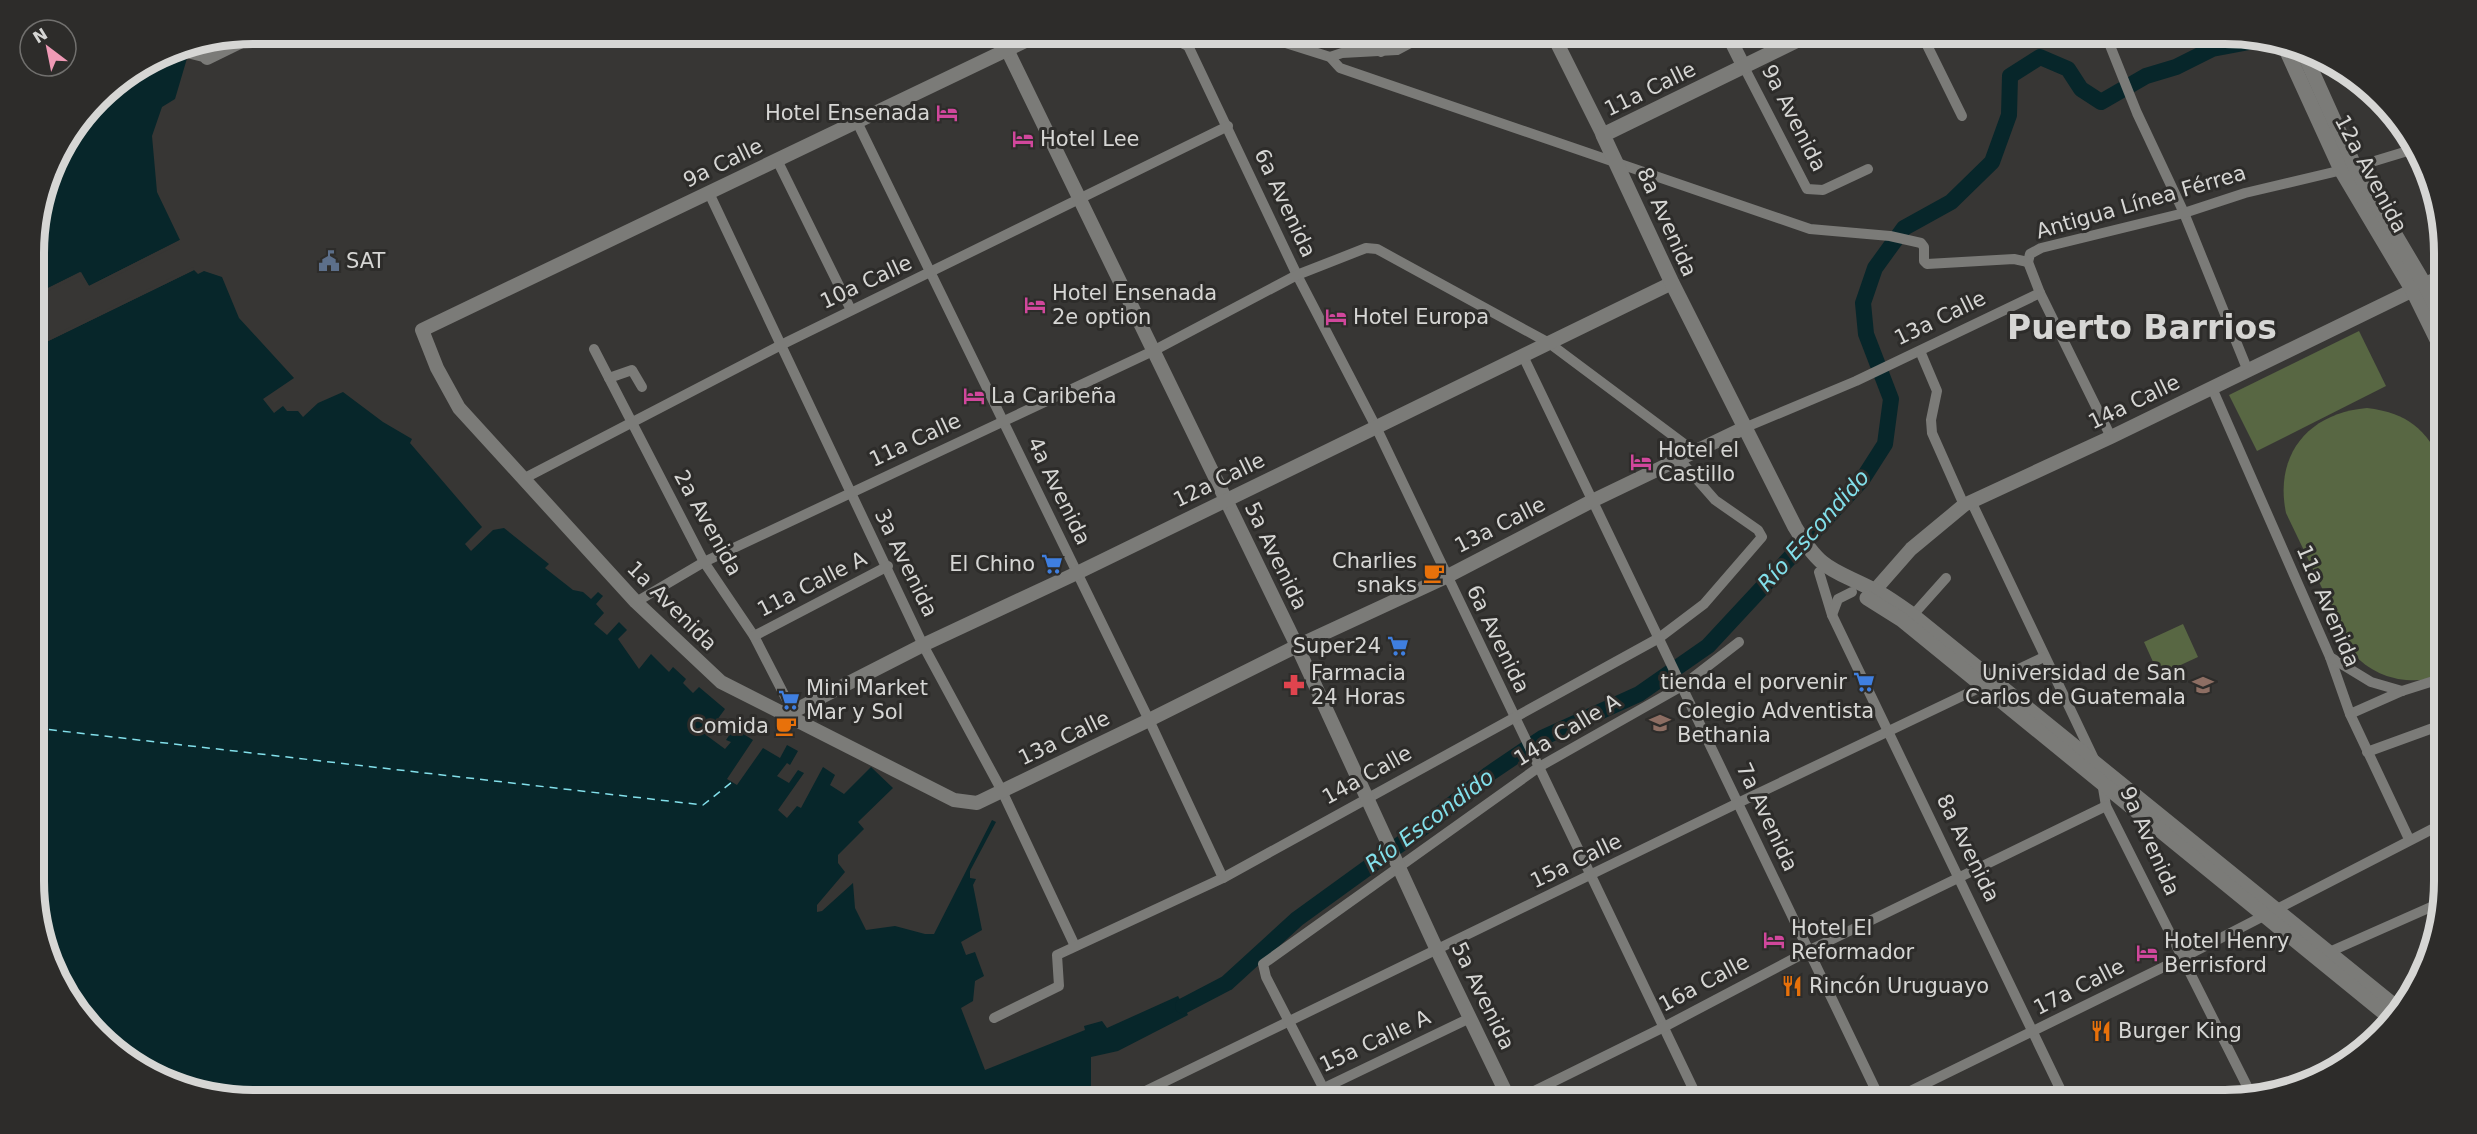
<svg xmlns="http://www.w3.org/2000/svg" width="2477" height="1134" font-family="'DejaVu Sans',sans-serif">
	<style>
		.green { fill: #586743 }
		.water { fill: #07262a }
		.pier { fill: #373634 }
		.lines { fill: none; stroke-linecap: round; stroke-linejoin: round }
		.river { stroke: #07262a; stroke-width: 16 }
		.ferry { stroke: #82dfea; stroke-width: 1.5; stroke-dasharray: 8 6; stroke-linecap: butt }
		.minor { stroke: #7b7b78; stroke-width: 10 }
		.tertiary { stroke: #7b7b78; stroke-width: 14 }
		.secondary { stroke: #7b7b78; stroke-width: 15 }
		.labels { text-anchor: middle; stroke-width: 6; stroke-linejoin: round; paint-order: stroke }
		.street-label { font-size: 21px; fill: #d6d6d4; stroke: #2d2c2a }
		.poi-label { font-size: 21px; fill: #d6d6d4; stroke: #2d2c2a; text-anchor: start }
		.water-label { font-size: 22px; font-style: italic; fill: #82dfea; stroke: #2d2c2a }
		.town-label { font-size: 33px; font-weight: bold; fill: #d6d6d4; stroke: #2d2c2a }
		.rim { fill: none; stroke: #d6d6d4; stroke-width: 8 }
	</style>
	<rect width="100%" height="100%" fill="#373634"/>
	<g class="green">
		<polygon points="2359,331 2386,386 2257,451 2229,395"/>
		<path d="M2367,408C2408,413 2426,429 2443,465V677C2408,684 2381,681 2354,655L2286,513C2274,455 2308,413 2367,408Z"/>
		<polygon points="2183,624 2198,657 2159,675 2144,642"/>
	</g>
	<g class="water">
		<polygon points="175,48 188,55 175,99 162,107 152,136 157,192 180,240 89,286 80,272 34,295 33,238 56,155 108,88"/>
		<polygon points="194,270 198,274 204,271 222,277 239,318 294,378 263,399 274,413 283,406 287,411 298,411 303,417 318,403 343,392 383,422 412,439 410,443 482,527 465,544 471,551 493,530 504,528 549,564 545,568 573,590 583,592 591,599 598,592 603,596 596,604 604,613 594,624 607,635 619,622 627,630 618,639 639,669 651,654 669,672 673,667 686,679 683,683 693,693 699,687 725,709 706,735 725,749 731,742 726,740 734,728 753,740 727,779 737,785 763,748 780,758 787,745 798,751 790,765 787,763 777,776 789,783 798,770 804,773 778,810 787,818 797,806 801,808 823,767 835,775 830,785 844,794 871,767 893,788 858,822 864,829 838,855 838,863 845,872 817,905 817,912 822,911 853,883 855,908 866,930 895,926 925,934 934,934 992,820 996,822 970,871 970,878 976,879 973,885 982,930 961,942 966,955 975,952 984,976 975,981 973,1001 961,1008 985,1070 1085,1030 1084,1026 1102,1021 1107,1028 1178,996 1188,1015 1118,1051 1091,1057 1091,1101 253,1101 168,1084 78,1015 35,910 34,348"/>
	</g>
	<g class="pier">
		<polygon points="180,240 181,243 90,289 86,288 79,276 34,298 34,295 81,272 89,286"/>
		<polygon points="193,267 194,270 34,348 34,345"/>
	</g>
	<g class="lines">
		<polyline class="river" points="1183,1006 1227,983 1297,919 1424,827 1489,774 1542,738 1639,694 1708,646 1862,480 1885,444 1891,399 1866,334 1863,303 1875,268 1904,228 1951,202 1992,162 2009,115 2010,76 2040,57 2068,69 2081,89 2101,102 2146,76 2176,67 2212,49 2260,40"/>
		<polyline class="ferry" points="35,728 703,805 732,782"/>
		<g class="minor">
			<polyline points="1161,33 1188,46"/>
			<polyline points="1182,33 1297,275 1376,427 1699,1101"/>
			<polyline points="1254,33 1330,57 1340,68 1810,229 1890,236 1921,243 1924,247 1924,261 1927,264 2014,259 2028,262"/>
			<polyline points="1370,33 1381,52"/>
			<polyline points="1921,33 1962,116"/>
			<polyline points="2105,33 2137,113 2184,213 2248,371"/>
			<polyline points="181,47 191,54 207,58"/>
			<polyline points="1330,57 1342,53 1397,50 1429,33"/>
			<polyline points="1744,67 1807,189 1823,190 1868,169"/>
			<polyline points="857,122 1149,720 1223,878"/>
			<polyline points="777,160 851,310"/>
			<polyline points="709,193 923,645 1002,791 1075,946"/>
			<polyline points="2028,262 2030,254 2041,248 2184,213 2245,193 2355,167 2411,150"/>
			<polyline points="2028,262 2040,293 2111,437"/>
			<polyline points="594,349 704,562 754,636 793,712"/>
			<polyline points="1920,351 1937,391 1931,420 1932,433 1964,505"/>
			<polyline points="1523,356 1881,1101"/>
			<polyline points="609,378 632,370 642,387"/>
			<polyline points="2212,388 2330,657 2350,714 2409,839"/>
			<polyline points="1744,428 1856,381 2040,293"/>
			<polyline points="523,479 783,344 1228,126"/>
			<polyline points="1971,501 2094,759"/>
			<polyline points="1819,572 1832,615 2066,1101"/>
			<polyline points="636,602 704,562 1153,351 1297,275 1366,248 1377,249 1549,343 1695,452"/>
			<polyline points="1832,615 1838,599 1852,592"/>
			<polyline points="1913,615 1946,578"/>
			<polyline points="754,636 888,566"/>
			<polyline points="2330,657 2371,682 2402,691"/>
			<polyline points="2350,714 2402,691 2443,678"/>
			<polyline points="2367,752 2444,724"/>
			<polyline points="2102,782 2106,806 2253,1098"/>
			<polyline points="2327,953 2440,903"/>
			<polyline points="994,1018 1059,986 1057,955 1223,878 1659,638 1704,604 1762,537 1758,530 1715,500 1679,459"/>
			<polyline points="1125,1101 1740,802 2044,657"/>
			<polyline points="1297,1101 1470,1018"/>
			<polyline points="1330,1101 1266,977 1263,964 1539,767 1682,686 1739,642"/>
			<polyline points="1514,1101 1662,1028 1810,950 2106,806"/>
			<polyline points="1890,1101 2182,958 2444,823"/>
		</g>
		<g class="tertiary">
			<polyline points="999,33 1297,646 1437,950 1510,1101"/>
			<polyline points="1042,33 422,330 437,368 459,408 636,602 721,682 954,800 977,803 1149,720 1297,646 1446,577 1592,501 1744,428"/>
			<polyline points="1552,33 1603,135"/>
			<polyline points="1727,33 1744,67"/>
			<polyline points="207,58 258,33"/>
			<polyline points="1871,598 1875,590 1911,549 1964,505 2111,437 2442,276"/>
			<polyline points="786,715 923,645 1077,573 1672,283"/>
		</g>
		<g class="secondary">
			<path d="M1812,33L1603,135L1672,283L1795,527C1822,572 1831,568 1874,590C1887,596 1898,605 1910,613L2401,1011"/>
			<polyline points="2284,45 2341,170 2413,291 2443,352"/>
			<polyline points="2302,49 2355,167 2425,285 2442,319"/>
			<polyline points="1867,598 1902,620 2393,1020"/>
		</g>
	</g>
	<defs>
		<symbol id="hotel-bare" viewBox="-9 -9 18 18"><path d="M-6-4.5h1.5V1H6V5H4.5V3h-9V5H-6ZM-4 0a1.8 1.8 0 1 1 3.6 0ZM.5 0V-2.5h3Q6-2.5 6 0Z" fill="#d1479c" stroke="#2d2c2a" stroke-width="2.5" paint-order="stroke"/></symbol>
		<symbol id="civic-bare" viewBox="-9 -9 18 18"><path d="M-.6-6.5H3V-4.5H.6V-3L4-1V1h2V6H-6V1h2V-1L-.6-3ZM-1.2 2.5V6h2.4V2.5Z" fill="#5c6f8a" stroke="#2d2c2a" stroke-width="2.5" paint-order="stroke"/></symbol>
		<symbol id="supermarket-bare" viewBox="-9 -9 18 18"><path d="M-6-5.5h2.5l.6 2H6L4.5 2H-2.5L-4.4-4H-6ZM-1.5 3.2a1.3 1.3 0 1 0 .1 0ZM3 3.2a1.3 1.3 0 1 0 .1 0Z" fill="#3f7fe0" stroke="#2d2c2a" stroke-width="2.5" paint-order="stroke"/></symbol>
		<symbol id="cafe-bare" viewBox="-9 -9 18 18"><path d="M-5.5-4.5H6V0H3Q3 3.5 0 3.5H-2.5Q-5.5 3.5-5.5 0ZM3-3.2v2h1.7v-2ZM-6 4.5H4V6H-6Z" fill="#e8710a" stroke="#2d2c2a" stroke-width="2.5" paint-order="stroke"/></symbol>
		<symbol id="pharmacy-bare" viewBox="-9 -9 18 18"><path d="M-2-6h4v4h4v4h-4v4h-4v-4h-4v-4h4Z" fill="#e0444e" stroke="#2d2c2a" stroke-width="2.5" paint-order="stroke"/></symbol>
		<symbol id="university-bare" viewBox="-9 -9 18 18"><path d="M0-5L7-2L0 1L-7-2ZM-4 1L0 2.5L4 1V4Q0 6-4 4Z" fill="#8d6e63" stroke="#2d2c2a" stroke-width="2.5" paint-order="stroke"/></symbol>
		<symbol id="school-bare" viewBox="-9 -9 18 18"><path d="M0-5L7-2L0 1L-7-2ZM-4 1L0 2.5L4 1V4Q0 6-4 4Z" fill="#8d6e63" stroke="#2d2c2a" stroke-width="2.5" paint-order="stroke"/></symbol>
		<symbol id="restaurant-bare" viewBox="-9 -9 18 18"><path d="M-5-6h1v4h1v-4h1v4h1v-4h1v5L-1.5 .5V6h-2V.5L-5-1ZM5-6V6H3V1.5H1.5Q1.5-4 5-6Z" fill="#e8710a" stroke="#2d2c2a" stroke-width="2.5" paint-order="stroke"/></symbol>
	</defs>
	<g fill-rule="evenodd">
		<use href="#hotel-bare" x="932" y="98" width="30" height="30"/>
		<use href="#hotel-bare" x="1008" y="124" width="30" height="30"/>
		<use href="#civic-bare" x="314" y="246" width="30" height="30"/>
		<use href="#hotel-bare" x="1020" y="290" width="30" height="30"/>
		<use href="#hotel-bare" x="1321" y="302" width="30" height="30"/>
		<use href="#hotel-bare" x="959" y="381" width="30" height="30"/>
		<use href="#hotel-bare" x="1626" y="447" width="30" height="30"/>
		<use href="#supermarket-bare" x="1037" y="549" width="30" height="30"/>
		<use href="#cafe-bare" x="1419" y="558" width="30" height="30"/>
		<use href="#supermarket-bare" x="1383" y="631" width="30" height="30"/>
		<use href="#supermarket-bare" x="1849" y="667" width="30" height="30"/>
		<use href="#pharmacy-bare" x="1279" y="670" width="30" height="30"/>
		<use href="#university-bare" x="2188" y="670" width="30" height="30"/>
		<use href="#supermarket-bare" x="774" y="685" width="30" height="30"/>
		<use href="#school-bare" x="1645" y="708" width="30" height="30"/>
		<use href="#cafe-bare" x="771" y="711" width="30" height="30"/>
		<use href="#hotel-bare" x="1759" y="925" width="30" height="30"/>
		<use href="#hotel-bare" x="2132" y="938" width="30" height="30"/>
		<use href="#restaurant-bare" x="1777" y="971" width="30" height="30"/>
		<use href="#restaurant-bare" x="2086" y="1016" width="30" height="30"/>
	</g>
	<g class="labels">
		<g class="street-label">
			<text transform="translate(1650 89) rotate(-26)" y="7">11a Calle</text>
			<text transform="translate(1794 118) rotate(63)" y="7">9a Avenida</text>
			<text transform="translate(723 163) rotate(-26)" y="7">9a Calle</text>
			<text transform="translate(2371 174) rotate(62)" y="7">12a Avenida</text>
			<text transform="translate(2141 202) rotate(-16)" y="7">Antigua Línea Férrea</text>
			<text transform="translate(1285 203) rotate(65)" y="7">6a Avenida</text>
			<text transform="translate(1667 222) rotate(66)" y="7">8a Avenida</text>
			<text transform="translate(866 282) rotate(-25)" y="7">10a Calle</text>
			<text transform="translate(1940 318) rotate(-26)" y="7">13a Calle</text>
			<text transform="translate(2134 402) rotate(-26)" y="7">14a Calle</text>
			<text transform="translate(915 440) rotate(-25)" y="7">11a Calle</text>
			<text transform="translate(1219 480) rotate(-26)" y="7">12a Calle</text>
			<text transform="translate(1059 491) rotate(64)" y="7">4a Avenida</text>
			<text transform="translate(708 523) rotate(61)" y="7">2a Avenida</text>
			<text transform="translate(1500 525) rotate(-27)" y="7">13a Calle</text>
			<text transform="translate(1276 556) rotate(64)" y="7">5a Avenida</text>
			<text transform="translate(906 563) rotate(64)" y="7">3a Avenida</text>
			<text transform="translate(812 584) rotate(-27)" y="7">11a Calle A</text>
			<text transform="translate(672 606) rotate(45)" y="7">1a Avenida</text>
			<text transform="translate(2328 606) rotate(67)" y="7">11a Avenida</text>
			<text transform="translate(1498 639) rotate(64)" y="7">6a Avenida</text>
			<text transform="translate(1567 730) rotate(-31)" y="7">14a Calle A</text>
			<text transform="translate(1064 738) rotate(-26)" y="7">13a Calle</text>
			<text transform="translate(1367 775) rotate(-29)" y="7">14a Calle</text>
			<text transform="translate(1767 817) rotate(65)" y="7">7a Avenida</text>
			<text transform="translate(2150 841) rotate(66)" y="7">9a Avenida</text>
			<text transform="translate(1968 848) rotate(64)" y="7">8a Avenida</text>
			<text transform="translate(1576 861) rotate(-26)" y="7">15a Calle</text>
			<text transform="translate(1704 983) rotate(-28)" y="7">16a Calle</text>
			<text transform="translate(2079 987) rotate(-27)" y="7">17a Calle</text>
			<text transform="translate(1483 996) rotate(64)" y="7">5a Avenida</text>
			<text transform="translate(1375 1041) rotate(-25)" y="7">15a Calle A</text>
		</g>
		<g class="poi-label">
			<text x="930" y="120" text-anchor="end">Hotel Ensenada</text>
			<text x="1040" y="146">Hotel Lee</text>
			<text x="346" y="268">SAT</text>
			<text x="1052" y="300">Hotel Ensenada<tspan x="1052" dy="24">2e option</tspan></text>
			<text x="1353" y="324">Hotel Europa</text>
			<text x="991" y="403">La Caribeña</text>
			<text x="1658" y="457">Hotel el<tspan x="1658" dy="24">Castillo</tspan></text>
			<text x="1417" y="568" text-anchor="end">Charlies<tspan x="1417" dy="24">snaks</tspan></text>
			<text x="1035" y="571" text-anchor="end">El Chino</text>
			<text x="1381" y="653" text-anchor="end">Super24</text>
			<text x="1311" y="680">Farmacia<tspan x="1311" dy="24">24 Horas</tspan></text>
			<text x="2186" y="680" text-anchor="end">Universidad de San<tspan x="2186" dy="24">Carlos de Guatemala</tspan></text>
			<text x="1847" y="689" text-anchor="end">tienda el porvenir</text>
			<text x="806" y="695">Mini Market<tspan x="806" dy="24">Mar y Sol</tspan></text>
			<text x="1677" y="718">Colegio Adventista<tspan x="1677" dy="24">Bethania</tspan></text>
			<text x="769" y="733" text-anchor="end">Comida</text>
			<text x="1791" y="935">Hotel El<tspan x="1791" dy="24">Reformador</tspan></text>
			<text x="2164" y="948">Hotel Henry<tspan x="2164" dy="24">Berrisford</tspan></text>
			<text x="1809" y="993">Rincón Uruguayo</text>
			<text x="2118" y="1038">Burger King</text>
		</g>
		<g class="water-label">
			<text transform="translate(1813 530) rotate(-48)" y="8">Río Escondido</text>
			<text transform="translate(1429 820) rotate(-37)" y="8">Río Escondido</text>
		</g>
		<g class="town-label">
			<text x="2142" y="339">Puerto Barrios</text>
		</g>
	</g>
	<path d="M0 0H2477V1134H0ZM253 44H2225A209 209 0 0 1 2434 253V881A209 209 0 0 1 2225 1090H253A209 209 0 0 1 44 881V253A209 209 0 0 1 253 44Z" fill="#2d2c2a" fill-rule="evenodd"/>
	<path class="rim" d="M253 44H2225A209 209 0 0 1 2434 253V881A209 209 0 0 1 2225 1090H253A209 209 0 0 1 44 881V253A209 209 0 0 1 253 44Z"/>
	<g transform="translate(48 48) rotate(328)"><circle r="28" fill="#2d2c2a" stroke="#71706e" stroke-width="1.5"/>
	<path d="M0-4.5L10 22L0 15L-10 22Z" fill="#f09ab6"/>
	<text y="-9" font-size="16" font-weight="bold" text-anchor="middle" fill="#d6d6d4">N</text>
	</g>
</svg>
